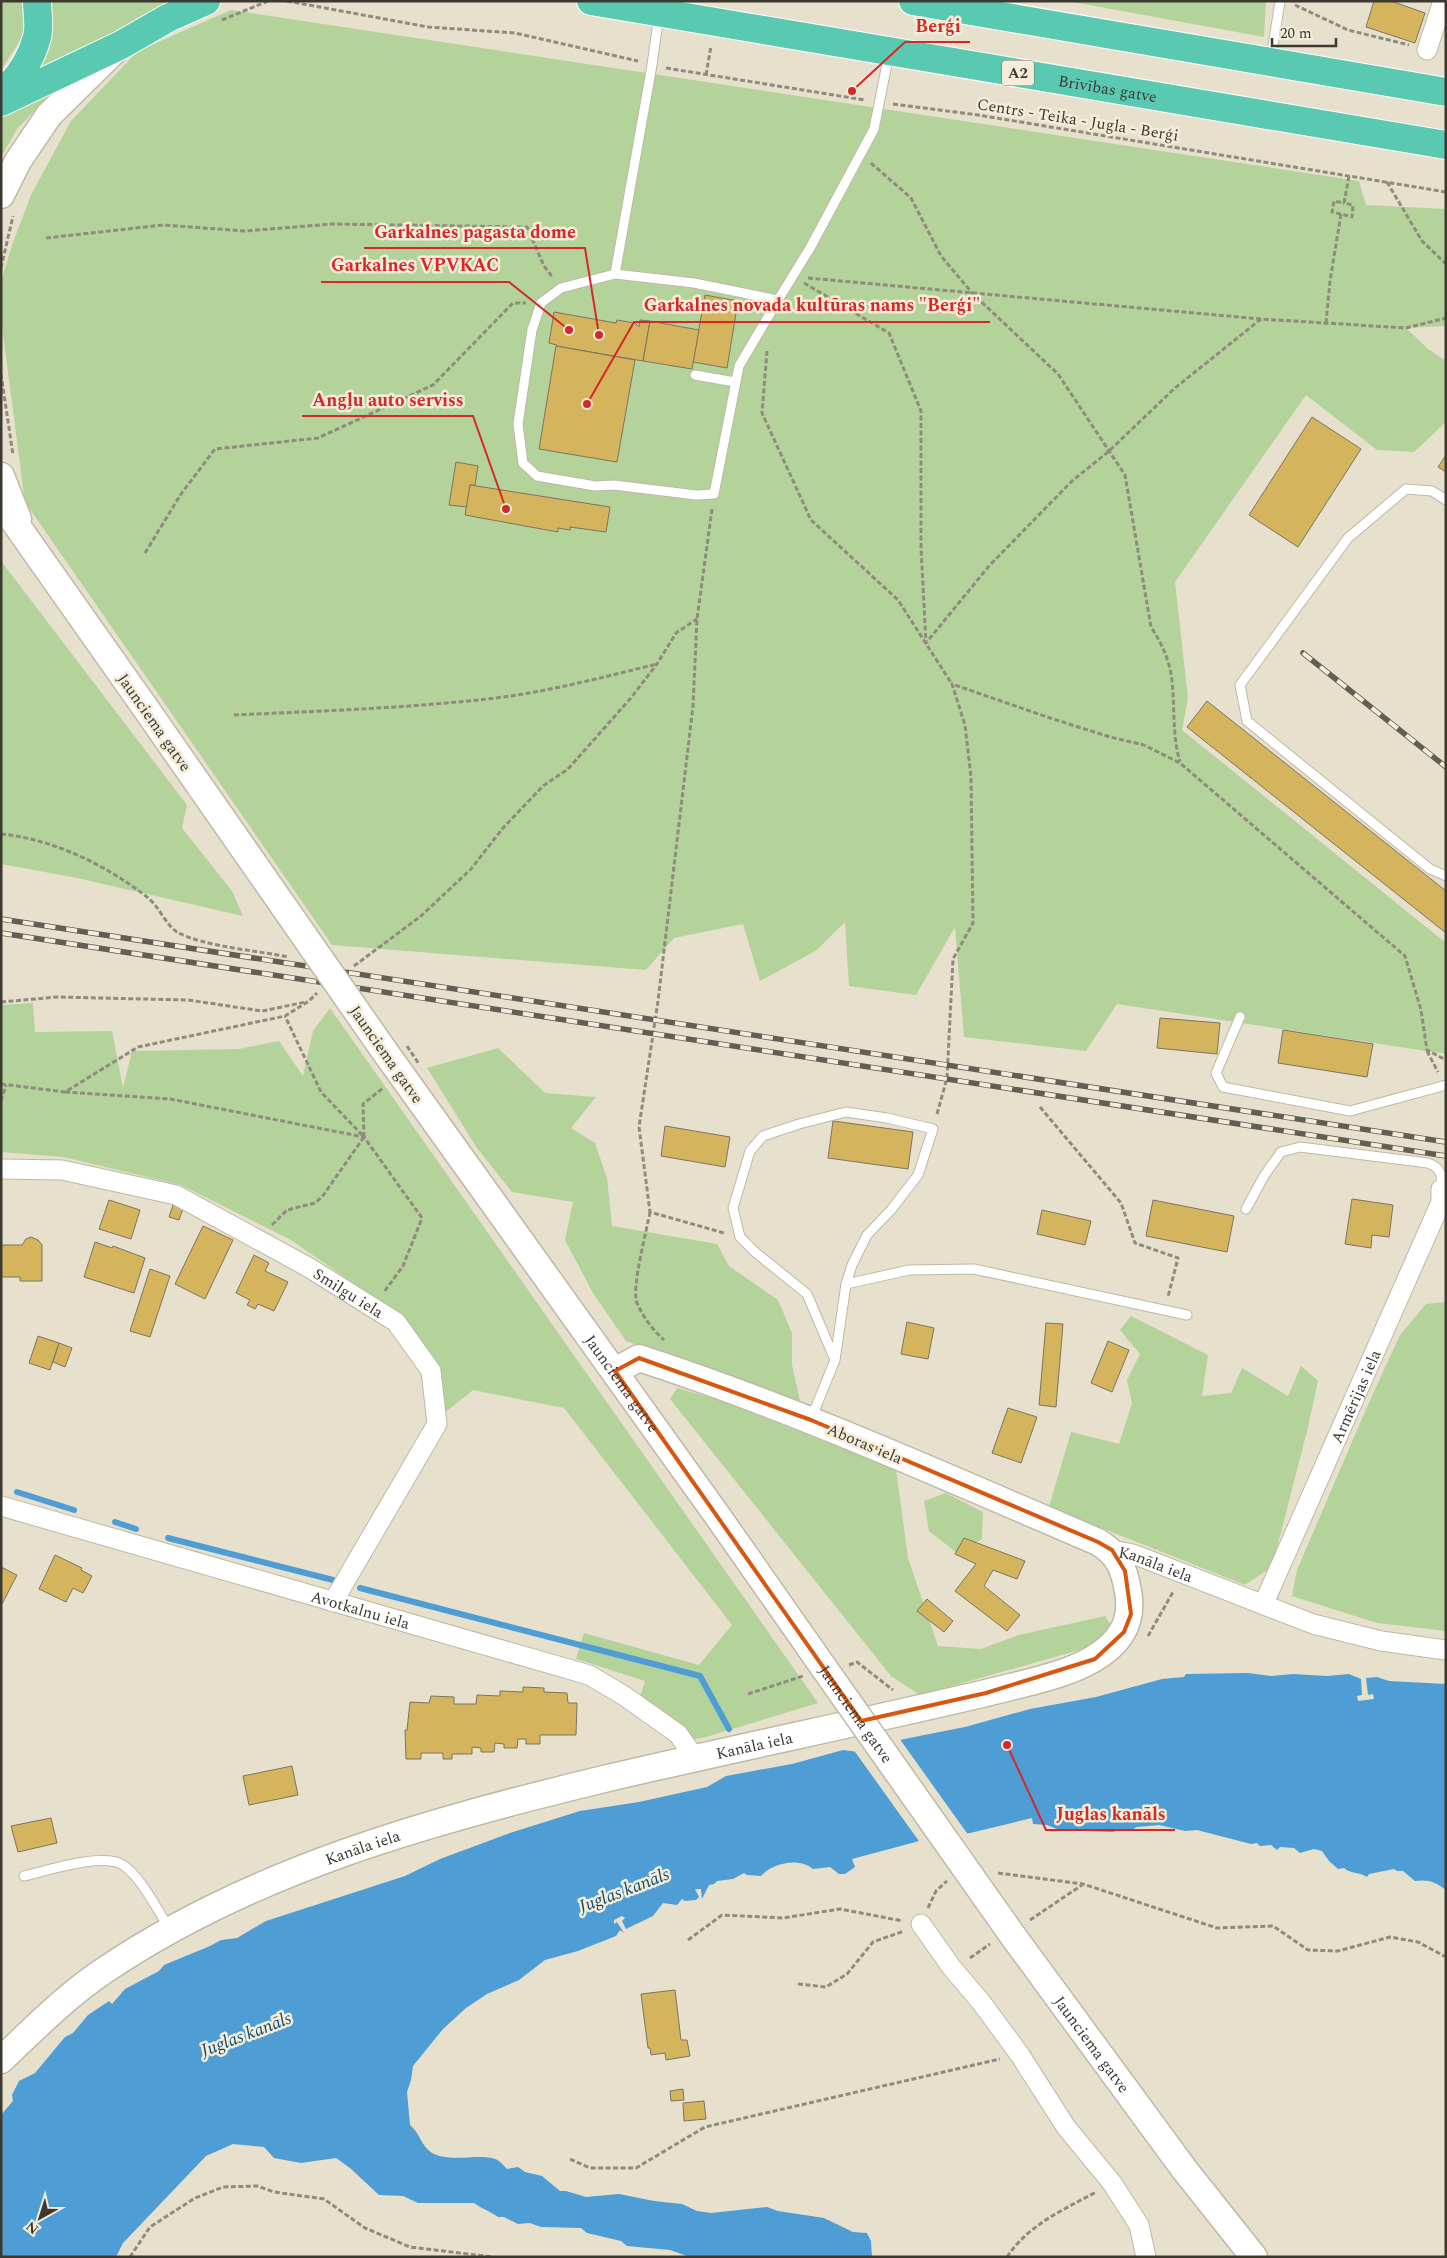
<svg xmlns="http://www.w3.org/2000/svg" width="1447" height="2258" font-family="Spectral,serif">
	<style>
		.green { fill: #b3d39b }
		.water { fill: #4e9dd5 }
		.pier { fill: #e7e0cc }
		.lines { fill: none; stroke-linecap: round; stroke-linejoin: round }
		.stream { stroke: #4e9dd5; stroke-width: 6 }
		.building { fill: #d4b55d; stroke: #7b7462 }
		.lane-casing { stroke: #bfb8a5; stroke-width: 11 }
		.street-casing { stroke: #bfb8a5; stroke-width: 21 }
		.secondary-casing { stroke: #bfb8a5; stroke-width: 29 }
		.highway-casing { stroke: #fff; stroke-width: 30 }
		.path { stroke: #908b7d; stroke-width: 3; stroke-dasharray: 5 2.5; stroke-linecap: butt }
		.lane { stroke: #fff; stroke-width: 9 }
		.street { stroke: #fff; stroke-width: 19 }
		.secondary { stroke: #fff; stroke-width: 26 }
		.highway { stroke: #59c9b1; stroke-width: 28 }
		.rail-casing { stroke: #625e53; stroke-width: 5.5 }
		.rail { stroke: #f5edd9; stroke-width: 4; stroke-dasharray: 11; stroke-linecap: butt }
		.secondary-bridge-casing { stroke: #bfb8a5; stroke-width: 29; stroke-linecap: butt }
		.path-bridge { stroke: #908b7d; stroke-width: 3; stroke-dasharray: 5 2.5; stroke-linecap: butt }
		.secondary-bridge { stroke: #fff; stroke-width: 26 }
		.marked { fill: none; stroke: #d75610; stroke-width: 4; stroke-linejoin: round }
		.labels { text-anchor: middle; stroke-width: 5; stroke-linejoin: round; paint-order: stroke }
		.shield { fill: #f5edd9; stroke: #746f63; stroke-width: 1 }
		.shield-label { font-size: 15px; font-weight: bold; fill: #3c3931 }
		.street-label { font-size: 16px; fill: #3c3931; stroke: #f5edd9 }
		.water-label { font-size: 18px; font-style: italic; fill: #0c4a6f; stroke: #f5edd9 }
		.leader { fill: none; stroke: #d62828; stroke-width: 2 }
		.callout-dot { fill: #d62828; stroke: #f5edd9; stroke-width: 2 }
		.callout-label { font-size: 18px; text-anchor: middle; font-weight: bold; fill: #d62828; stroke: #f5edd9; stroke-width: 5; stroke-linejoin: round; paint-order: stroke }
	</style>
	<rect width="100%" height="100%" fill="#e7e0cc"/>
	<g class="green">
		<polygon points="1,1 25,1 25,33 1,70"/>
		<polygon points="50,1 182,1 30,78"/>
		<polygon points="1067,1 1266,1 1264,37"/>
		<polygon points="231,10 1359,181 1366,205 1446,209 1446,326 1406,328 1428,349 1446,361 1446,422 1414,452 1377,450 1306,395 1175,582 1188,698 1182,730 1446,943 1446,1054 1117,1004 1086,1051 964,1037 955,927 916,995 849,986 845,922 817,950 760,981 743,924 674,938 646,970 332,945 25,502 1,319 1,282 12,245 31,195 71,121 138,51"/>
		<polygon points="52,92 17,129 1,157 1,117"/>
		<polygon points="1,561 187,805 182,828 232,891 243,916 77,878 1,864"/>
		<polygon points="33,1003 35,1032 112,1031 123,1088 132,1051 239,1049 279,1041 303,1076 313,1031 330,1008 818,1703 706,1737 672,1743 636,1710 645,1681 576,1659 584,1633 699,1665 732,1625 564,1408 473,1390 437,1419 441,1410 396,1313 291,1240 181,1185 63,1157 1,1152 1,1005"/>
		<polygon points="498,1048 545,1093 596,1097 571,1128 595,1143 607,1178 612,1226 717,1244 729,1266 778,1300 792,1333 792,1365 800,1401 626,1341 593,1293 565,1240 573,1202 512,1192 477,1148 427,1068"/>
		<polygon points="1446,1302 1446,1631 1377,1623 1292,1596 1297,1570 1367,1407 1400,1335 1426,1304"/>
		<polygon points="1131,1316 1208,1355 1202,1396 1231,1393 1242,1368 1288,1396 1301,1366 1318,1381 1307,1431 1272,1567 1245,1585 1049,1507 1071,1432 1119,1444 1132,1403 1127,1380 1140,1354 1120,1330"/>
		<polygon points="677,1388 721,1401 896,1469 908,1558 938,1646 981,1649 1019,1635 1105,1616 1113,1628 1090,1647 920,1695 891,1676 670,1399"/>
		<polygon points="946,1493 983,1512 982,1539 957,1553 929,1531 924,1501"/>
	</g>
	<path class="water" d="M1248,1673L1271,1676L1293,1674L1327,1676L1349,1674L1361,1679L1362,1695L1357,1696L1358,1701L1374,1699L1373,1694L1368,1695L1366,1678L1377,1677L1389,1681L1446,1684V1890C1436,1882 1428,1879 1415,1881L1403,1871H1397L1394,1869L1369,1874L1367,1877C1360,1872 1351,1874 1344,1868L1338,1869L1329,1861L1322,1851L1314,1849L1300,1853L1294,1848L1280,1847L1277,1850L1271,1845L1260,1846L1257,1843L1251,1844L1197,1830L1185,1831L1159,1825L1137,1827L1129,1831L1121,1829L1113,1832L1059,1830L1047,1825L1033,1824L1032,1818L970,1833L923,1840L852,1859L855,1867L845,1874H839L830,1867L813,1869C799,1857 772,1863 761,1876L747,1875L744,1873L733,1879L717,1881L714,1884L709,1885L702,1899L701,1889H695L699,1897L696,1900L685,1901L682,1899L677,1905L663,1903L653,1916L626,1929L622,1921L625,1918L622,1916L614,1920V1924L617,1922L624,1933L620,1930L616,1936L578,1951L545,1960L519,1980L487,1994L466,2008L443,2029L413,2066L411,2080L407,2092L410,2125C420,2133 421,2146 432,2153C450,2163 480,2153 495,2159C499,2160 504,2166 507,2169L518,2167L525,2172L542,2176L560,2191H566L586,2197L619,2194L654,2201L682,2204L697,2211L711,2213L767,2207L778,2211L824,2218L853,2232L867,2233L871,2241L872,2257H690L670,2250L627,2246L621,2241L587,2233L581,2228L541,2227L530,2223L518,2224L504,2217H498C490,2211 482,2209 474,2203H418L403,2196L379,2195L350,2168L336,2158L301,2163L274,2158L264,2147L233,2144L206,2156L123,2243L116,2257H1V2115L13,2101L12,2095L19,2081L35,2073L65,2037L73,2033L88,2015L109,2001L112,2004L125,1989L159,1971L164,1965L210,1946L221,1940L237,1938L266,1921L405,1876L440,1859L513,1832L580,1811L639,1802L707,1787L726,1776L792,1764L843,1750L858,1752L904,1739L965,1727L1030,1709L1096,1697L1162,1679L1184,1677L1186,1674Z"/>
	<polygon class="pier" points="899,1738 969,1836 921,1844 853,1749"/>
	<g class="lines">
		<g class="stream">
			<polyline points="17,1492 74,1510"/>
			<polyline points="115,1522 136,1529"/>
			<polyline points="168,1538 333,1580"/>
			<polyline points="360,1588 700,1676 729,1729"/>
		</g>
	</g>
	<g class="building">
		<polygon points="1374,1 1391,1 1425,13 1415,43 1366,27"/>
		<polygon points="705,295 738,301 727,368 693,362"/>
		<polygon points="554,312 616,323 617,320 635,323 639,327 640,320 650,321 643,361 556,346 557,345 549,343"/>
		<polygon points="650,321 699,330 692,369 643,361"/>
		<polygon points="556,346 635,360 617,462 539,449"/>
		<polygon points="1312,417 1361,449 1298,547 1249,515"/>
		<polygon points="1446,455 1446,472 1438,467"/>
		<polygon points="456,462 478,466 475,485 470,485 467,507 449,505"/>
		<polygon points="470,485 610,507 606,532 570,527 570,530 558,528 558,532 465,515"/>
		<polygon points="1207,701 1446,891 1446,933 1187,727"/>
		<polygon points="1160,1018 1220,1023 1217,1054 1157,1048"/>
		<polygon points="1283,1030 1373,1044 1367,1077 1278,1063"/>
		<polygon points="833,1121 913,1132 908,1169 828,1158"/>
		<polygon points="665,1126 730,1137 725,1167 661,1156"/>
		<polygon points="1352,1199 1393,1205 1389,1237 1372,1235 1371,1248 1345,1244"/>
		<polygon points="109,1200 140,1210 131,1239 99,1229"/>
		<polygon points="1153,1200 1234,1216 1227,1252 1146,1236"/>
		<polygon points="174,1202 184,1206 179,1220 169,1217"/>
		<polygon points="1042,1210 1091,1221 1085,1245 1037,1234"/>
		<polygon points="203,1226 233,1240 205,1299 175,1284"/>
		<polygon points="31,1237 38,1240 42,1245 42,1281 20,1281 20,1277 1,1277 1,1245 22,1245 26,1239"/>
		<polygon points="95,1242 112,1248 113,1246 145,1258 134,1293 84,1277"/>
		<polygon points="254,1255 269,1263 265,1271 288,1282 274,1311 258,1304 255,1309 247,1305 250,1300 236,1293"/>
		<polygon points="150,1269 170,1276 150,1337 130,1331"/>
		<polygon points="907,1322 934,1328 928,1359 901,1354"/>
		<polygon points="1046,1323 1063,1324 1056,1407 1039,1405"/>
		<polygon points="38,1336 59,1343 50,1370 29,1363"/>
		<polygon points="1108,1341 1129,1350 1112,1392 1091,1383"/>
		<polygon points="59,1343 72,1348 65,1367 53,1362"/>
		<polygon points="1008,1408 1037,1417 1021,1463 992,1453"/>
		<polygon points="964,1538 1025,1561 1017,1579 993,1570 984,1586 1020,1615 1007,1631 955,1591 976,1564 955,1554"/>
		<polygon points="55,1555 82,1568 81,1570 92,1576 83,1593 73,1588 66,1602 39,1589"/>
		<polygon points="1,1567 17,1575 2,1604 1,1604"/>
		<polygon points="927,1599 953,1621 944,1632 917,1611"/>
		<polygon points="523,1687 544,1688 544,1692 567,1693 568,1703 577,1703 576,1735 540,1735 540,1744 526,1744 526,1739 518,1739 517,1748 504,1748 504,1744 495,1743 494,1752 481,1752 481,1748 472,1747 472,1754 452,1754 452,1759 443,1759 443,1753 421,1753 421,1759 406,1759 405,1730 407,1730 410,1702 429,1703 431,1696 454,1697 454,1704 476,1704 477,1695 500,1696 500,1691 523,1692"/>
		<polygon points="292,1766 298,1795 249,1805 243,1776"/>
		<polygon points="51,1818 57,1843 18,1852 11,1826"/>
		<polygon points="675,1990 681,2040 687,2040 690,2056 666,2060 665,2053 651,2055 650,2048 648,2048 641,1994"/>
		<polygon points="683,2089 684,2100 671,2101 670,2091"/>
		<polygon points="704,2101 706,2119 684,2121 683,2103"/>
	</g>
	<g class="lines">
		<defs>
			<g id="lane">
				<polyline points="1271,59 1280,1"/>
				<polygon points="615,274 694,283 778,300 739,366 714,494 696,495 614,485 595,486 537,476 523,463 518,424 532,330 541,303 561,288"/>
				<polyline points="615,274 652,65 659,14"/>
				<polyline points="778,300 810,248 874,129 889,54"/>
				<polyline points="695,375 735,382"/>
				<polyline points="1446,500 1432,491 1406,489 1348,538 1240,685 1247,721 1430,869 1446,876"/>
				<polyline points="1240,1017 1216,1073 1223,1087 1350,1111 1446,1085"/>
				<path d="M1246,1209L1264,1176L1281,1152L1300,1147L1428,1163C1441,1168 1443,1175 1441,1189"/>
				<polyline points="846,1284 909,1270 974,1269 1187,1315"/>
				<polyline points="811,1419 835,1360 846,1284 852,1265 867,1235 891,1210 918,1175 933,1129 887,1118 846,1112 799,1124 763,1136 750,1151 733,1208 740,1237 755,1252 807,1294 835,1360"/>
				<path d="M24,1876C46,1871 103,1852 123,1865C142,1878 156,1908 169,1928"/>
			</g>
			<g id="street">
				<polyline points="1427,50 1443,1"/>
				<path id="s1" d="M1,1169L62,1170L176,1195L308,1267L396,1322L431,1371L437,1424L333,1602"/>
				<path id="s2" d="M1,1506L589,1675L623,1695L678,1734L695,1758"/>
				<path id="s3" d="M1112,1550L1133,1554L1313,1624L1381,1641L1446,1650"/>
				<path id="s4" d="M1264,1603L1441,1202V1189"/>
				<polyline points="921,1924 952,1968 981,2002 1020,2055 1066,2127 1112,2183 1139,2225 1146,2257"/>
			</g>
			<g id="secondary">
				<polyline points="1,195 18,161 49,115 112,53"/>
				<polyline points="1,476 18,519"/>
				<polyline points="1,503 144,706"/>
				<path id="s5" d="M383,1049L719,1518L824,1668"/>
				<path id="s6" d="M1013,1936L1184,2169L1254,2257"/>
				<path id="s7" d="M1,2060C33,2030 65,1997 102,1972C252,1870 430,1821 604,1779C731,1749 859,1723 986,1693C1038,1679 1142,1666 1128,1591C1124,1568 1119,1555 1098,1542C946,1477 796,1409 639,1358L615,1371"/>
			</g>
			<g id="highway">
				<path id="s8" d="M591,1L1446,145"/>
				<polyline points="913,1 1446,92"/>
				<path d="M1,94C18,79 31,60 37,37C40,27 37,12 37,1"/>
				<polyline points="1,102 121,45 168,18 206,1"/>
			</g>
		</defs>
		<use href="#lane" class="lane-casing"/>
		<use href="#street" class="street-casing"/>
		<use href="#secondary" class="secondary-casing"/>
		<use href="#highway" class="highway-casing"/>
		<g class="path">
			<polyline points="287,1 428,27 515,33 638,61"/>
			<polyline points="1295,5 1348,30 1409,45"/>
			<polyline points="222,20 268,1"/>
			<polyline points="666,68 865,100"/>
			<polyline points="706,75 711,46"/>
			<polyline points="893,104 978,115 1446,192"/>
			<path d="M871,163L911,198L941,256L973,294L1058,374L1125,475L1151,627C1162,644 1170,661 1172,681C1175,709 1172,735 1180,762"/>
			<polyline points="1387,182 1422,241 1446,264"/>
			<polyline points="1341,214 1332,212 1334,201 1344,203"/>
			<polyline points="46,238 163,225 245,231 332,224 527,227 544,266 553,278"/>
			<polyline points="1,268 13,216"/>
			<polyline points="808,278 1261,319 1406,328 1446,318"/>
			<polyline points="804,283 889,333 921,411 921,547 926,643 989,566 1072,481 1108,452 1175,388 1261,319"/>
			<polyline points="1326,323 1330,281 1341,214 1352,217 1353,205 1344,203 1349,176"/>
			<polyline points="767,351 762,413 811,520 898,600 952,684"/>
			<polyline points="1,374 13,455"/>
			<polyline points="712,509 697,619 693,706 658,1001 639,1127 650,1212 724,1233"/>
			<polyline points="145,553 181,494 215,449 318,438 433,385 513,303 526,303"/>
			<path d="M234,715C322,711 409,708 496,698C551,691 604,677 657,664"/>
			<path d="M1,834C53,839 106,865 147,897C159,906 165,924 177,932C201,946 259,951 289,957"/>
			<polyline points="354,966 421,916 471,869 503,828 543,786 568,769 630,699 657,664 676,633 697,619"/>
			<polyline points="1,1002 57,997 188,1000 262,1011 306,1002"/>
			<polyline points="1427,1051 1438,1072"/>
			<polyline points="1,1084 65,1092 138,1047 285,1016 309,1001 317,993"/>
			<polyline points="65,1092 170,1099 364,1137 422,1218 403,1266 384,1292"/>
			<polyline points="1,1101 6,1085"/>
			<polyline points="1040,1107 1121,1203 1135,1243 1178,1258 1168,1297"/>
			<polyline points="937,1114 947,1078 953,959 973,923 971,777 965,725 952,684 1050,718 1110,737 1144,745 1180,763 1405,956 1421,1010 1427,1050 1446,1060"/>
			<polyline points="364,1137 363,1104 383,1088"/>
			<path d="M650,1212C647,1229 631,1289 637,1303C643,1317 653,1330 664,1340"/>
			<polyline points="272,1225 287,1210 315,1203 322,1197 364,1137 321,1092 285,1016"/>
			<polyline points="1148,1636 1173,1592"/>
			<polyline points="849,1665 857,1662 893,1690"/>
			<polyline points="748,1694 803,1676"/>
			<polyline points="998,1873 1083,1884 1217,1928 1273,1926 1308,1950 1338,1951 1390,1937 1418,1942 1446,1957"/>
			<polyline points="928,1908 936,1891 947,1881"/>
			<polyline points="1030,1920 1082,1885"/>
			<polyline points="688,1940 722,1915 783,1918 840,1909 903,1921"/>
			<polyline points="970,1958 990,1944"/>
			<polyline points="798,1984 826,1987 847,1974 873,1942 904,1931"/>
			<polyline points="570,2159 590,2168 636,2168 705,2127 1000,2059"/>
			<polyline points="130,2257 150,2227 195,2198 223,2187 257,2186 274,2192 324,2199 365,2228 410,2247 493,2257"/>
			<path d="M1007,2257C1028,2225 1063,2210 1096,2192"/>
		</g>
		<use href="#lane" class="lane"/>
		<use href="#street" class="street"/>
		<use href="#secondary" class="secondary"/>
		<use href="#highway" class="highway"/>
		<defs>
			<g id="rail">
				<polyline points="1303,653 1446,767"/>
				<polyline points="1,919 1446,1142"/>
				<polyline points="1,933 1446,1156"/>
			</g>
		</defs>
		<use href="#rail" class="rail-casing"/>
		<use href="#rail" class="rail"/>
		<defs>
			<g id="secondary-bridge">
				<polyline points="144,706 383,1049"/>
				<path id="s9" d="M824,1668L1013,1936"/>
			</g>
		</defs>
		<use href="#secondary-bridge" class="secondary-bridge-casing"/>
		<polyline class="path-bridge" points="407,1046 419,1064"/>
		<use href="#secondary-bridge" class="secondary-bridge"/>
	</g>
	<path class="marked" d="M639,1358L811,1420L1098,1542L1112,1550L1125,1571L1131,1614L1124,1632L1095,1659L986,1693L861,1721L615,1371Z"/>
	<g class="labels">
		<rect class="shield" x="1002" y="60.5" width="32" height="25" rx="4"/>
		<g class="shield-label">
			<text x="1018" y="78">A2</text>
		</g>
		<g class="street-label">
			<text dy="6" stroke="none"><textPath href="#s8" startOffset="524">Brīvības gatve</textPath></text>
			<text transform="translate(1078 119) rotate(9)" y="6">Centrs - Teika - Jugla - Berģi</text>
			<text transform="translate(155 722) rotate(55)" y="6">Jaunciema gatve</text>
			<text transform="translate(387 1054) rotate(55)" y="6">Jaunciema gatve</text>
			<text dy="6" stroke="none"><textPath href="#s1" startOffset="376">Smilgu iela</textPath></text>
			<text dy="6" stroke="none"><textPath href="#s5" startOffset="411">Jaunciema gatve</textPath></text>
			<text dy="6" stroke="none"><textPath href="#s4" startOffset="226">Armērijas iela</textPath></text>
			<text transform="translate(865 1443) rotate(23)" y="6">Aboras iela</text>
			<text dy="6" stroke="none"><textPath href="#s3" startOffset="46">Kanāla iela</textPath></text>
			<text dy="6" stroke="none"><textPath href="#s2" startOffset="374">Avotkalnu iela</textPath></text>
			<text dy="6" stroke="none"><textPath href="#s9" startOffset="56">Jaunciema gatve</textPath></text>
			<text dy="6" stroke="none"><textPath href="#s7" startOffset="829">Kanāla iela</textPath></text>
			<text dy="6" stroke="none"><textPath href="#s7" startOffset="424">Kanāla iela</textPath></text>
			<text dy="6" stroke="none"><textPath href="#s6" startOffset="134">Jaunciema gatve</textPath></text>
		</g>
		<g class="water-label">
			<text transform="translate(624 1890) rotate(-21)" y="6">Juglas kanāls</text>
			<text transform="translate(246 2034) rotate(-21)" y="6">Juglas kanāls</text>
		</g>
	</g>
	<path class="leader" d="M852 91L905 42H970M599 335L585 248H364M569 330L509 282H321M587 404L634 322H990M506 509L473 416H302M1007 1745L1046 1830H1175"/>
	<g class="callout-dot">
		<circle cx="852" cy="91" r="5"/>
		<circle cx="599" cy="335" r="5"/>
		<circle cx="569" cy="330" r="5"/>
		<circle cx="587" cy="404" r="5"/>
		<circle cx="506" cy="509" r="5"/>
		<circle cx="1007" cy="1745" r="5"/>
	</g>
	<g class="callout-label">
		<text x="938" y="32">Berģi</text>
		<text x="475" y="238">Garkalnes pagasta dome</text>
		<text x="415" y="271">Garkalnes VPVKAC</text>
		<text x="812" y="311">Garkalnes novada kultūras nams "Berģi"</text>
		<text x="388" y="406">Angļu auto serviss</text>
		<text x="1111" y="1820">Juglas kanāls</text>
	</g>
	<rect width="1447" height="2258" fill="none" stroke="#3c3931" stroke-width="5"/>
	<g transform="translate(40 2218) rotate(219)" stroke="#f5edd9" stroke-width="4" paint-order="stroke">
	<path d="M0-4L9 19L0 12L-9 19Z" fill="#3c3931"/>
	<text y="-8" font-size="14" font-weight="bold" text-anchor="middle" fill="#3c3931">N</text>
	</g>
	<path d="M1272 38v8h64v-8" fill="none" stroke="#3c3931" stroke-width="2.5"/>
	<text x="1280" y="38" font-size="15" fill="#3c3931" stroke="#f5edd9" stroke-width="4" paint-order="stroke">20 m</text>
</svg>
